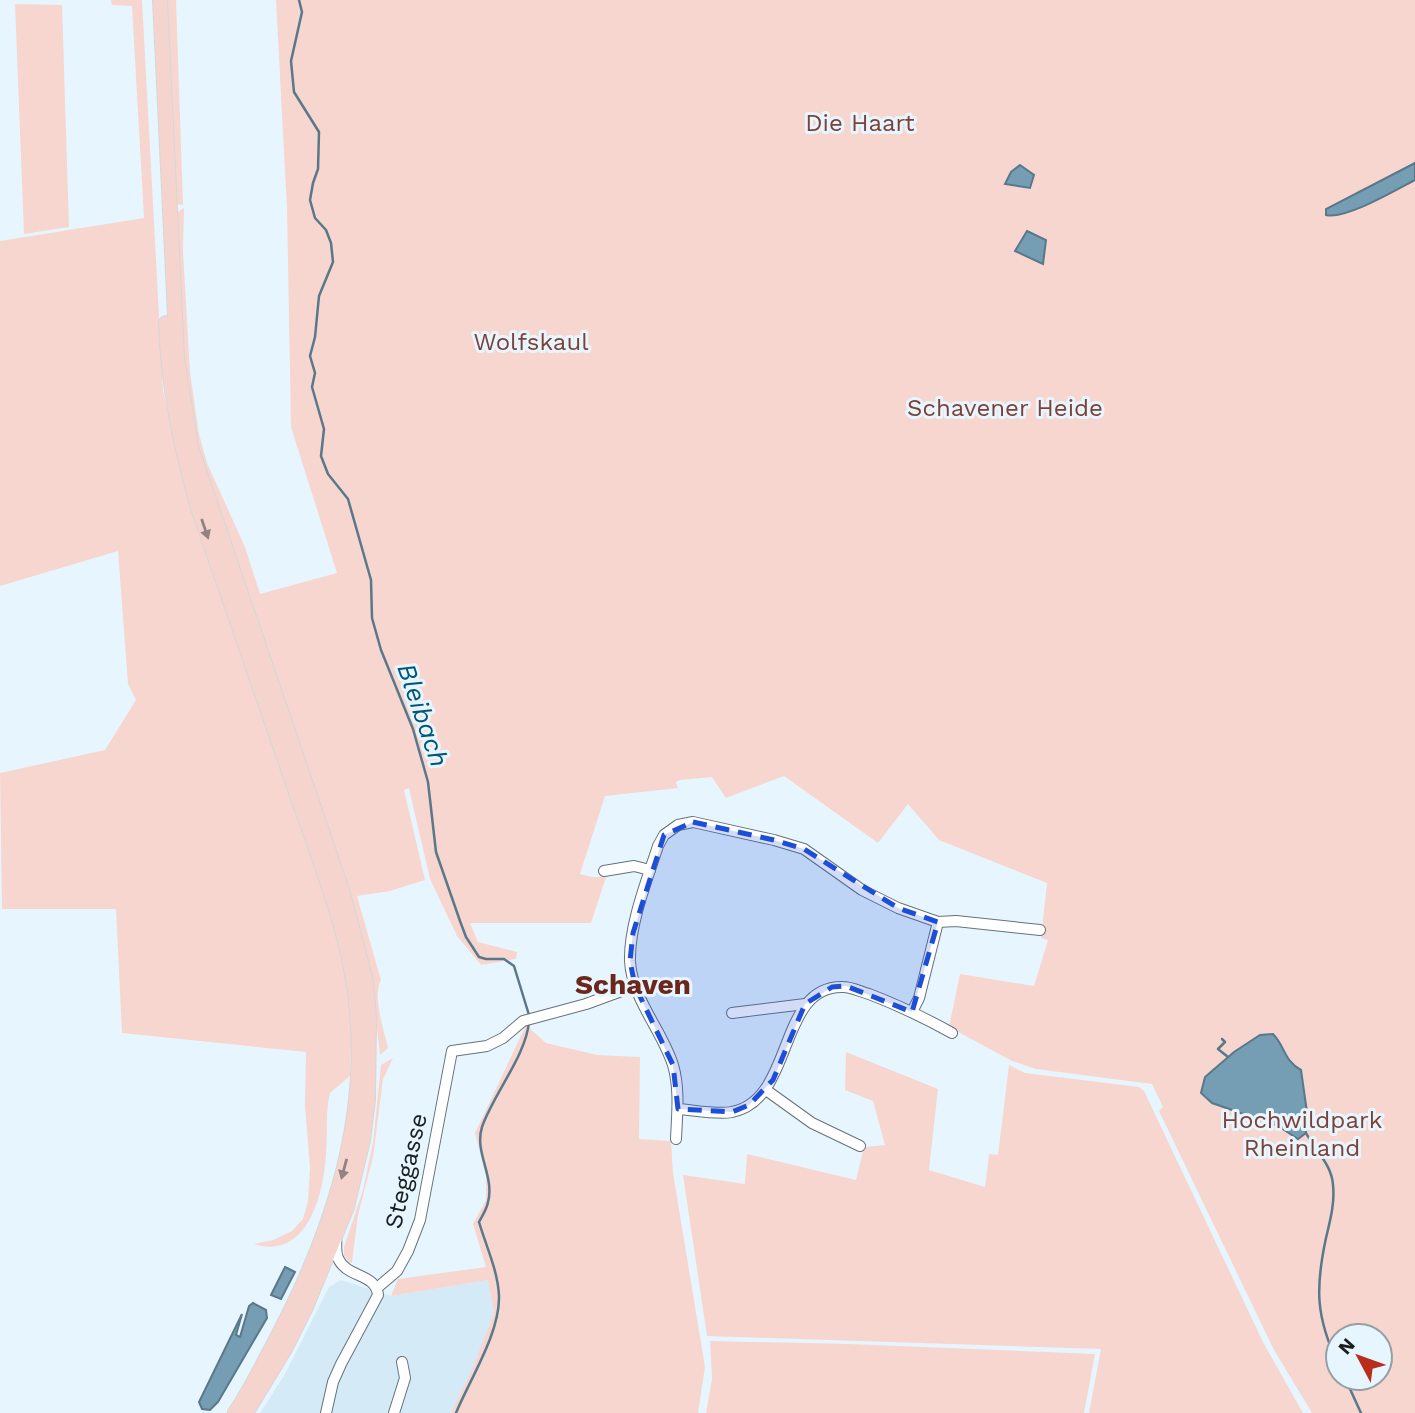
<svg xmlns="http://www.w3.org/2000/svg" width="1415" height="1413" font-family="'Work Sans',sans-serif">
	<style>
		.built { fill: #d4eaf7 }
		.green { fill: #f7d6cf; fill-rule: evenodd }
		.water { fill: #759eb5; stroke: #597889; stroke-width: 2 }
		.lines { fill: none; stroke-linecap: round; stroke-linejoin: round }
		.stream { stroke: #597889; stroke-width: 2.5 }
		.minor-casing { stroke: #66727a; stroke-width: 12 }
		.major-casing { stroke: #d6d6d7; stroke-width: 16 }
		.minor { stroke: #fff; stroke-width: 10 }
		.major { stroke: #f5d4ce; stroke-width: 14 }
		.oneway { fill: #928280 }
		.marked { fill: #1d4ed8; fill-opacity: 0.2; stroke: #1d4ed8; stroke-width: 5; stroke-dasharray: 14 9; stroke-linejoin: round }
		.labels { text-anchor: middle; stroke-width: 6; stroke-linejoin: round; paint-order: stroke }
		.park-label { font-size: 24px; fill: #7e4137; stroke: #e7f6fe }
		.street-label { font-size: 24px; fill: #191e21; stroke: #e7f6fe }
		.water-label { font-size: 26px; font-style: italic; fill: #035575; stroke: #e7f6fe }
		.quarter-label { font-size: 28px; font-weight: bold; fill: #6c271d; stroke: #e7f6fe }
	</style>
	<rect width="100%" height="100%" fill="#e7f6fe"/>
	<polygon class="built" points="341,1280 391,1296 488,1280 494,1313 471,1373 451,1413 260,1413 285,1374 329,1287"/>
	<g class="green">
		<path d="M111,0H142L163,390L182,478L211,568L316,868L345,965L352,1016L350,1076L330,1093C325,1112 328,1133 326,1153C324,1193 308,1261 254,1244L273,1240L292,1231L303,1219L308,1201L310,1168L305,1106L306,1052L122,1033L116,909H2L0,773L105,750L136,700L128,684L118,551L0,586V241L144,218L132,6L112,5Z"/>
		<polygon points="166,0 176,0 183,205 177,204"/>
		<path d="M276,0H1415V1413H1312L1274,1350L1159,1111L1163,1107L1152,1084L1036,1069L1012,1061L949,1027L960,974L1034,986L1048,940L1041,938L1047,883L939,840L908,804L878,843L784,776L726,798L712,777L680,780L676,782L678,788L605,796L580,874L592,877H606L591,923H470L478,942L517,952L516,959L481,965L457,936L430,879L410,793L409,788L404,790L425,880L390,891L357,896L381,980C372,996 384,1030 388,1048L380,1055L370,971L352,897L200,459L186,385L175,214L184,208L183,251L190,372L199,434L207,463L245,547L260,594L337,573L291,427L287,209ZM1338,1336H1380V1378H1338Z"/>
		<polygon points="15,4 62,5 69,227 24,234"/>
		<polygon points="526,1025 546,1043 597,1055 640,1057 639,1139 671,1141 673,1173 705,1367 698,1413 451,1413 471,1372 494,1313 488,1280 391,1296 398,1279 486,1267 473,1224 486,1200 486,1176 475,1133"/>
		<polygon points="846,1052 938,1089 929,1170 985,1187 989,1154 998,1155 1009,1065 1025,1073 1139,1087 1144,1091 1264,1344 1303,1413 1089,1413 1101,1349 707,1336 683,1175 745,1184 747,1154 856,1180 864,1147 885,1145 873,1101 845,1090"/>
		<polygon points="393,1058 383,1079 373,1157 358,1215 352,1262 350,1263 344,1255 344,1247 363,1190 373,1143 381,1065"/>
		<polygon points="710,1341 849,1344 1095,1354 1084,1413 706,1413 712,1379"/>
	</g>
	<g class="water">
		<path d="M1415,163V180C1396,190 1345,220 1326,215V209Z"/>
		<polygon points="1020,165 1034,175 1030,188 1005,184 1011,172"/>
		<polygon points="1027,231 1046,240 1043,264 1015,251"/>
		<path d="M1273,1034C1285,1046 1284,1061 1301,1070L1307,1112L1306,1133L1298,1139L1278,1126L1212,1103L1201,1093L1205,1077L1234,1052L1260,1035Z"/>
		<polygon points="285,1267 295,1272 281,1299 271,1295"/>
		<polygon points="253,1303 266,1310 267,1318 218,1402 210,1410 202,1409 199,1402 242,1314 236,1335 240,1337 249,1306"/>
	</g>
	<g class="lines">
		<g class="stream">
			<polyline points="299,0 302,12 291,61 294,92 319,132 318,169 313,183 310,200 315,218 326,230 331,243 333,262 319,296 315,337 310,356 315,373 312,387 324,429 321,456 328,474 348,499 371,580 372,618 381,650 413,729 428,782 436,852 460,921 466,937 479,957 486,959 504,959 514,966 529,1015"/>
			<polyline points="1222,1039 1225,1042 1218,1049 1228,1057"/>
			<path d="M1306,1133C1315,1150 1332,1165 1333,1185C1335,1203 1330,1221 1326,1238C1315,1289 1316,1317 1338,1364"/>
			<polyline points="1345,1378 1361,1413"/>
			<path d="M456,1413C470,1379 500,1333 499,1296C498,1271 486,1246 479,1222C482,1216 487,1209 488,1202C495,1177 474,1152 482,1127C493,1095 527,1054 529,1021"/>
		</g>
		<defs>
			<g id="minor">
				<polyline points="604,871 634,866 650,870"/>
				<polyline points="912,1012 919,998 938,922"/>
				<polyline points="732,1013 805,1004"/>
				<polyline points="766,1090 812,1123 860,1146"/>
				<path d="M678,1109C693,1110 718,1115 732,1112C795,1100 777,985 843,987C852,987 861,992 869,994C898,1005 925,1018 952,1033"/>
				<path d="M676,1139C677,1115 680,1089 673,1065C662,1030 632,999 630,961C629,925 647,880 658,846L664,835L678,825L693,822L774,840L804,849L862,890L898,908L938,922L956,921L1040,930"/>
				<polyline points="377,1288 397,1271 408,1251 420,1220 452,1051 487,1046 503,1038 523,1021 586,1004 635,986"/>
				<path d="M326,1413L333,1382L341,1364L378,1295C376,1273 346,1278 338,1258C335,1252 337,1243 336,1236"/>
				<polyline points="394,1413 405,1378 402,1362"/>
			</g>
			<g id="major">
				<polyline points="160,0 177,357 191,447 343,893 366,981 369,1017 368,1100 363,1140 347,1207 306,1307 286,1347 246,1413"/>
				<path d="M166,323C168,387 181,447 198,508C232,604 265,701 298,798C322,867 351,938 357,1011C368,1131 327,1245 271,1349C260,1370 249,1392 235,1413"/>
			</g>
		</defs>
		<use href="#minor" class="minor-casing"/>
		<use href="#major" class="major-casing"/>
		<use href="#minor" class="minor"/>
		<use href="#major" class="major"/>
	</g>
	<defs><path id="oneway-solid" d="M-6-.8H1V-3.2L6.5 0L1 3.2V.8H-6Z" transform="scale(1.75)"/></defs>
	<g class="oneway">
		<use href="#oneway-solid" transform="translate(205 529) rotate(71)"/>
		<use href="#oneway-solid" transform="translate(344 1169) rotate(105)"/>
	</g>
	<path class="marked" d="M693,822L774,840L804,849L898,908L938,922L912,1012L846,986L832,987L805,1004L773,1080L749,1105L732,1112L678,1109L673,1065L635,986L630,961L633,933L664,835Z"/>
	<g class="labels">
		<g class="park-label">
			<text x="860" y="131">Die Haart</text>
			<text x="531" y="350">Wolfskaul</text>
			<text x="1005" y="416">Schavener Heide</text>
			<text x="1302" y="1128">Hochwildpark<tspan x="1302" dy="28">Rheinland</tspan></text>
		</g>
		<g class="street-label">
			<text transform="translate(406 1171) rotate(-77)" y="8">Steggasse</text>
		</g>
		<g class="water-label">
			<text transform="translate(423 715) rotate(71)" y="9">Bleibach</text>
		</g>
		<g class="quarter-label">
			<text x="633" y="994">Schaven</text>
		</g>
	</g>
	<g transform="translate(1359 1357) rotate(311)"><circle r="33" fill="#e7f6fe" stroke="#95a0a6" stroke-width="2"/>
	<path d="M0-5L12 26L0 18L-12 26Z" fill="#ba2d1c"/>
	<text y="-10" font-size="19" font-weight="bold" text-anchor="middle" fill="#191e21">N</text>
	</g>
</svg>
